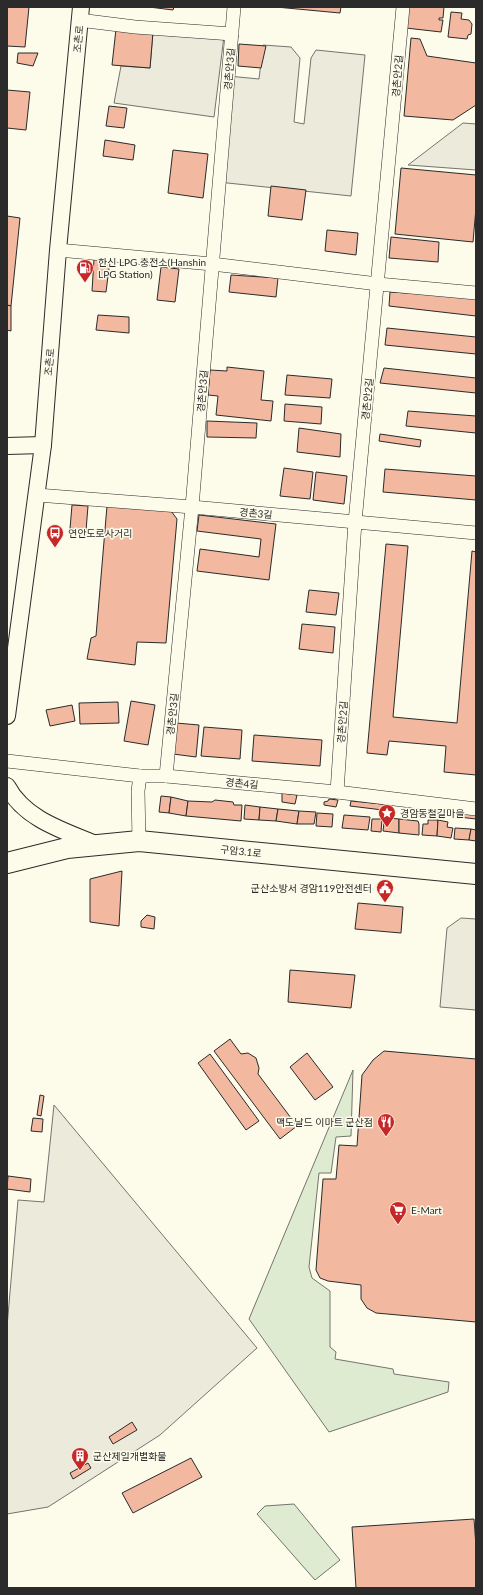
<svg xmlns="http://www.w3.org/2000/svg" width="483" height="1595" font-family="Lato,'Noto Sans KR',sans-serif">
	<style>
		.grass { fill: #deebd1; stroke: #74746e }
		.parking { fill: #eceadb; stroke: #74746e }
		.building { fill: #f2b8a0; stroke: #2b2b2b }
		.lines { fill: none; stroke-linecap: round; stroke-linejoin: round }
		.minor-casing { stroke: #2b2b2b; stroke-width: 14 }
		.tertiary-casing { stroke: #2b2b2b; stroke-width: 18 }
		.primary-casing { stroke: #2b2b2b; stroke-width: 22 }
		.minor { stroke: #fdfbea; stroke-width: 13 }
		.tertiary { stroke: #fdfbea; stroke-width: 16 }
		.primary { stroke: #fdfbea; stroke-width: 20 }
		.labels { text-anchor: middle; stroke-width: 3; stroke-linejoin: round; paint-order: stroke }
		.street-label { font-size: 10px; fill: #2b2b2b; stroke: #fdfbea }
		.poi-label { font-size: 10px; fill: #2b2b2b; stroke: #fdfbea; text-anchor: start }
	</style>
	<rect width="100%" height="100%" fill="#fdfbea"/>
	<g class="grass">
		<polygon points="353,1070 351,1136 336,1137 331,1173 319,1173 309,1267 312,1278 330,1291 330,1347 336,1352 335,1359 393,1369 394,1374 449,1382 448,1392 329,1432 249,1319"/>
		<polygon points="294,1504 340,1560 315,1580 257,1514 265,1506"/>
	</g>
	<g class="parking">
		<polygon points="153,32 224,36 214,117 114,103 121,66 150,68"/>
		<polygon points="263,45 291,47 300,58 294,122 304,124 311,58 316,50 365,55 351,196 218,182 228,76 259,79"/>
		<polygon points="463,123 476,124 476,170 408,165"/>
		<polygon points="461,918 476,919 476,1010 440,1007 447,928"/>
		<polygon points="54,1105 257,1348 160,1435 48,1507 7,1514 7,1327 18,1200 44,1202"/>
	</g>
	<g class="building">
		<polygon points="7,7 29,7 25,47 7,46"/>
		<polygon points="149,7 174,7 173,10"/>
		<polygon points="276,7 341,7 340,13"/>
		<polygon points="407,7 444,7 443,18 439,18 439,20 443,20 441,32 406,28"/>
		<polygon points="451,12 462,13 461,19 469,20 472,24 471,34 468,35 467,39 448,37"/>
		<polygon points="116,29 153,32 150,68 112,65"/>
		<polygon points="411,38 420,39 427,56 476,63 476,105 453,120 404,116"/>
		<polygon points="239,44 266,46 261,68 238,66"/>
		<polygon points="18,53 38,53 33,66 17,63"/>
		<polygon points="7,90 30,92 26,130 7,128"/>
		<polygon points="109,106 127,108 124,128 106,126"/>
		<polygon points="105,140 135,145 133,160 103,156"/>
		<polygon points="173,150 208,154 203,198 168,193"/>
		<polygon points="401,168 476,175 476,208 473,242 395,234"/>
		<polygon points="271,186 306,190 302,220 268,216"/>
		<polygon points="7,216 20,218 11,306 7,305"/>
		<polygon points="327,230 358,233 356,255 325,251"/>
		<polygon points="391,237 439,242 438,262 389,258"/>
		<polygon points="94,259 110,260 106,292 92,291"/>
		<polygon points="161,267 179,269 175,302 157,300"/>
		<polygon points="231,275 278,278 276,297 229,292"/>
		<polygon points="390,292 476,297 476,316 389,306"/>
		<polygon points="7,305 11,306 11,331 7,330"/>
		<polygon points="98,315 129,317 129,333 96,330"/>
		<polygon points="387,328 476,337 476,354 385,345"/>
		<polygon points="227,367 264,371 261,400 273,401 271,421 216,415 218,396 208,395 210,370 227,371"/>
		<polygon points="384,368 476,378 476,393 380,383"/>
		<polygon points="287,375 332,379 330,398 285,395"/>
		<polygon points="285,404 322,407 321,424 284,421"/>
		<polygon points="408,411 476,416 476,433 406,426"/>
		<polygon points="207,421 257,423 256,438 207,437"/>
		<polygon points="299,428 341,434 340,457 297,452"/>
		<polygon points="380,434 421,440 420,447 379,441"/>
		<polygon points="284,468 313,472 310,499 280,496"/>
		<polygon points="385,469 476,476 476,500 383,492"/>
		<polygon points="316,472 347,476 344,504 313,500"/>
		<polygon points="72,505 88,506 86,531 70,529"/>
		<polygon points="107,506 171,511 177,519 166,643 137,642 135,665 87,659 91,638 96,636"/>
		<polygon points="199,515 276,524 269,580 197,571 200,549 259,557 261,539 197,531"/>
		<polygon points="386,544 408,546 393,717 457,723 472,551 476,552 476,775 444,772 446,746 389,741 387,755 367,753"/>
		<polygon points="309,590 339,593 336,615 306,612"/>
		<polygon points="302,624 335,627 333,653 299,649"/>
		<polygon points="131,701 155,705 148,745 124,741"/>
		<polygon points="118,702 119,723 80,724 79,703"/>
		<polygon points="72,705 75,721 50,726 46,710"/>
		<polygon points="176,723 199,725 196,757 173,754"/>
		<polygon points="204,727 242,730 240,759 201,756"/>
		<polygon points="254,735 322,740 320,766 252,761"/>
		<polygon points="282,793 297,795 295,804 282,802"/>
		<polygon points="161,796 171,797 169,813 159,812"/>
		<polygon points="171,797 188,801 186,816 169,813"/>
		<polygon points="329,799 338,800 336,807 324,805 324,802 328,801"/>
		<polygon points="215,800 233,802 234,805 242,805 241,821 186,816 188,801 212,802"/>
		<polygon points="351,801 392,805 391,811 350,806"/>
		<polygon points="245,805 260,807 259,820 244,819"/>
		<polygon points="260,807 278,809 276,821 259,820"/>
		<polygon points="408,807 446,811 445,815 407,812"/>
		<polygon points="278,809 299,811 297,824 276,821"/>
		<polygon points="299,811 316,812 314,824 297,824"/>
		<polygon points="317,813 333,814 332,827 316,826"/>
		<polygon points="459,813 476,815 476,819 459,817"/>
		<polygon points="344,815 370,817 368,830 342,828"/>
		<polygon points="389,818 399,819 399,833 383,831 384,823"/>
		<polygon points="372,819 382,819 381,832 371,831"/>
		<polygon points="399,819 418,821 419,824 419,835 399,833"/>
		<polygon points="428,820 438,820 437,836 422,835 423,824 428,824"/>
		<polygon points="438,820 448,822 447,827 453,828 451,838 437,836"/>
		<polygon points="455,828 471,829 469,840 454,839"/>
		<polygon points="471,829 476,830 476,841 469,840"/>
		<polygon points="122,871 119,926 90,922 90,879"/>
		<polygon points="358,903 403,907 401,933 355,929"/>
		<polygon points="147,915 155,917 154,929 141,927 141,921"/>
		<polygon points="290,970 355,975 351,1008 288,1002"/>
		<polygon points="230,1039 241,1054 248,1053 256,1058 259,1068 258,1074 297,1126 280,1139 214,1051"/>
		<polygon points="384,1051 476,1059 476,1322 376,1313 367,1308 361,1299 361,1285 328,1281 320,1278 316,1270 323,1179 336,1179 339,1145 357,1146 362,1075 373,1060"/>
		<polygon points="307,1053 333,1087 315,1100 290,1067"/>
		<polygon points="210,1054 259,1121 246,1130 198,1063"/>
		<polygon points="40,1095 44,1096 41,1116 37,1115"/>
		<polygon points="33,1118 43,1119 42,1132 31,1131"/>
		<polygon points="8,1176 31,1179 30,1192 7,1189"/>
		<polygon points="132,1422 137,1430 113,1444 109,1437"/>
		<polygon points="191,1458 202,1477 133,1513 122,1493"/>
		<polygon points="88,1463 91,1468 73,1479 70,1473"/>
		<polygon points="474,1519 476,1546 476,1588 356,1588 352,1527"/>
	</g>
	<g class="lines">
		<defs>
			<g id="minor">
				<polyline points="79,20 135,27 232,34"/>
				<polyline points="58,250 212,264 378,284 476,293"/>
				<polyline points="37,495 192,507 476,533"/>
				<polyline points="7,761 140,776 166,776 337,792 476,809"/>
				<polyline points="166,776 192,507 234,7"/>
				<polyline points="337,792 355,522 403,7"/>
				<polyline points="139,841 138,791 140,776"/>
			</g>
			<g id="tertiary">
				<polyline points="7,446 43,445"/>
				<polyline points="7,716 43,445 58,250 81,7"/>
				<path d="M7,786C25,820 65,831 98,845"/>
			</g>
			<polyline id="primary" points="7,863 67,848 139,841 476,874"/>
		</defs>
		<use href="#minor" class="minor-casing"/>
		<use href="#tertiary" class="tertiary-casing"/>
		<use href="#primary" class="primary-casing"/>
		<use href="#minor" class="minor"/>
		<use href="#tertiary" class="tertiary"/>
		<use href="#primary" class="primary"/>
	</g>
	<defs>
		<symbol id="fuel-pin" viewBox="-11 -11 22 30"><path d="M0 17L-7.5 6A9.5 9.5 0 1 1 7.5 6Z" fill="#c62828" stroke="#fdfbea"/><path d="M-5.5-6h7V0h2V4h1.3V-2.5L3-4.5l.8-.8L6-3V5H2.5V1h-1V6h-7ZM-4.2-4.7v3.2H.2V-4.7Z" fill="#fff"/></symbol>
		<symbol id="bus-pin" viewBox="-11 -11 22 30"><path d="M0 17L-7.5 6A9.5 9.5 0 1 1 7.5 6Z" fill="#c62828" stroke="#fdfbea"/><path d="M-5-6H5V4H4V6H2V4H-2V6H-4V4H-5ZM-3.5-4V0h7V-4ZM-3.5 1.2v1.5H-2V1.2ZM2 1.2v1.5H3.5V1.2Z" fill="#fff"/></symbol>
		<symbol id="sight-pin" viewBox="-11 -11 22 30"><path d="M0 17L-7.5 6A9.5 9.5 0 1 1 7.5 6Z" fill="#c62828" stroke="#fdfbea"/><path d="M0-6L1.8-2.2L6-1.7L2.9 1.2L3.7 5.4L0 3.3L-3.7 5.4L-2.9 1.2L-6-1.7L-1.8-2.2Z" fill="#fff"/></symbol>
		<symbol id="civic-pin" viewBox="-11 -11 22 30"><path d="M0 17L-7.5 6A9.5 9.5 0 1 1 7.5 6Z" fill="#c62828" stroke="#fdfbea"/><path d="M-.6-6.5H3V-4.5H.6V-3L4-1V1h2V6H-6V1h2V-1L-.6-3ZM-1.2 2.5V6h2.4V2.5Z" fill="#fff"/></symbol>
		<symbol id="restaurant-pin" viewBox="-11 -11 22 30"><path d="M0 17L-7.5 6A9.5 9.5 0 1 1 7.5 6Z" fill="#c62828" stroke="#fdfbea"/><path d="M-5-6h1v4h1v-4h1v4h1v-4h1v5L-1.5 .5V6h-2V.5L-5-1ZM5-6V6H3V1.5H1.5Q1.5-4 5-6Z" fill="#fff"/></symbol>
		<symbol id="supermarket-pin" viewBox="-11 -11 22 30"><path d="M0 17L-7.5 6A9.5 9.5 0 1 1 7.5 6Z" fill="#c62828" stroke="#fdfbea"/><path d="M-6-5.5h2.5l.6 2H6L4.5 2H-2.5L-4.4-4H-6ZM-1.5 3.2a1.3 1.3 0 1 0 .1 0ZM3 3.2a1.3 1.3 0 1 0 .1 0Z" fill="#fff"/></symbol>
		<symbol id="building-pin" viewBox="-11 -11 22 30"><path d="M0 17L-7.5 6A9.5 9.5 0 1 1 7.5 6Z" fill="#c62828" stroke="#fdfbea"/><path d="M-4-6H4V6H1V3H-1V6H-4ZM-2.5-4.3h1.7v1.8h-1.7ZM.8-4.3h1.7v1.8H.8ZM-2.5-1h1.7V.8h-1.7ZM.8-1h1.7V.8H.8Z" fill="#fff"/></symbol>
	</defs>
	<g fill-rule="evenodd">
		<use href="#fuel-pin" x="75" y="258" width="20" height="27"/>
		<use href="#bus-pin" x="45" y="523" width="20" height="27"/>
		<use href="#sight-pin" x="377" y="803" width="20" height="27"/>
		<use href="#civic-pin" x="375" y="878" width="20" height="27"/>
		<use href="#restaurant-pin" x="376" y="1112" width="20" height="27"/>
		<use href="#supermarket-pin" x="388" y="1200" width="20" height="27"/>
		<use href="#building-pin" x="70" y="1446" width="20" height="27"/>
	</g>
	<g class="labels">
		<g class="street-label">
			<text transform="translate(78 39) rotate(-85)" y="4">조촌로</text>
			<text transform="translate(229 69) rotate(-85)" y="4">경촌안3길</text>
			<text transform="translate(397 76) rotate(-85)" y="4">경촌안2길</text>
			<text transform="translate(49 362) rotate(-85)" y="4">조촌로</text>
			<text transform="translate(202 391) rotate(-85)" y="4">경촌안3길</text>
			<text transform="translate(367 399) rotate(-84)" y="4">경촌안2길</text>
			<text transform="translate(256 513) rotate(5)" y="4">경촌3길</text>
			<text transform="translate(172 714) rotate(-84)" y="4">경촌안3길</text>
			<text transform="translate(342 722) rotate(-86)" y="4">경촌안2길</text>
			<text transform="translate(242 783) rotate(5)" y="4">경촌4길</text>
			<text transform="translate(241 851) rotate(6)" y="4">구암3.1로</text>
		</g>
		<g class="poi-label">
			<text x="98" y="266">한신 LPG 충전소(Hanshin<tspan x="98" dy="12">LPG Station)</tspan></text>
			<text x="68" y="537">연안도로사거리</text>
			<text x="400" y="817">경암동철길마을</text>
			<text x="372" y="892" text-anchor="end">군산소방서 경암119안전센터</text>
			<text x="373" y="1126" text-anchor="end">맥도날드 이마트 군산점</text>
			<text x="411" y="1214">E-Mart</text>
			<text x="93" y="1460">군산제일개별화물</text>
		</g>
	</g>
	<rect width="483" height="1595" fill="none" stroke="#2b2b2b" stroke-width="16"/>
</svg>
